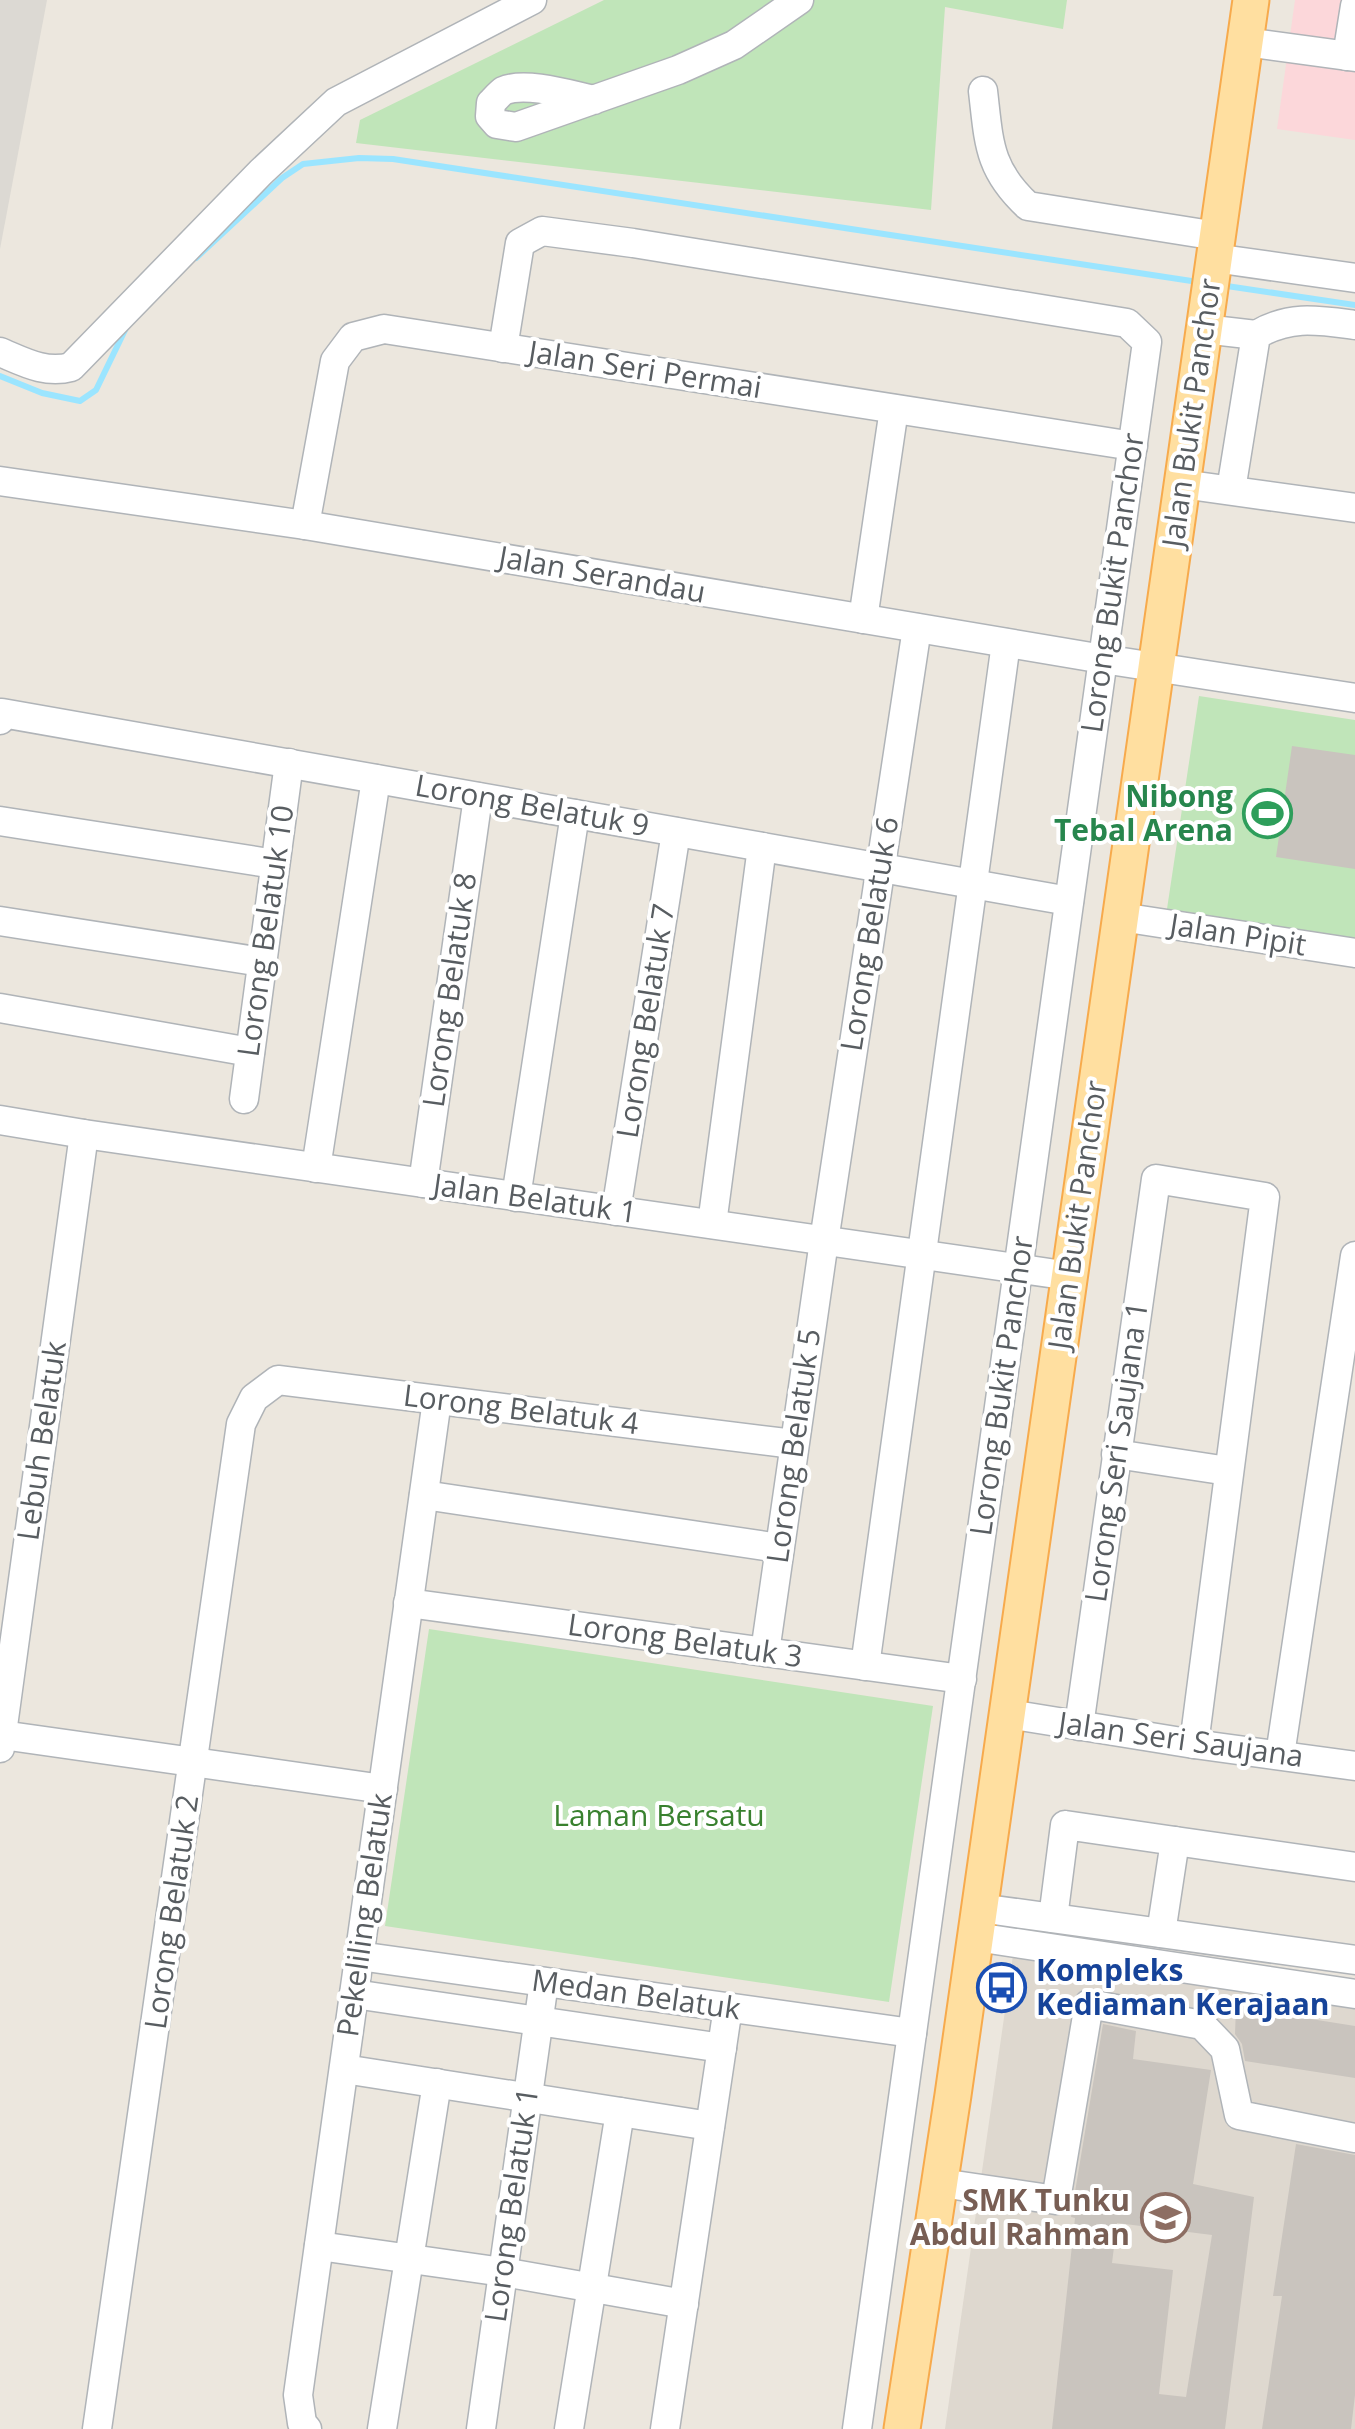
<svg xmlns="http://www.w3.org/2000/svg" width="1355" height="2429" font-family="'Open Sans',sans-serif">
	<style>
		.industrial { fill: #dcd9d3 }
		.education { fill: #ded8cf }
		.medical { fill: #fcd7da }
		.green { fill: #c0e5b9 }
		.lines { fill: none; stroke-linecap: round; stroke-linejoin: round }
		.stream { stroke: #9be5ff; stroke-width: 6 }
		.building { fill: #c9c4be; fill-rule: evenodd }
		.minor-casing { stroke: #b0b4b8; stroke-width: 31 }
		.major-casing { stroke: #f7aa4c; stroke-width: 39 }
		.minor { stroke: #fff; stroke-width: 28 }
		.major { stroke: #ffdfa0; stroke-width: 35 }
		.labels { text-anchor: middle; stroke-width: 8; stroke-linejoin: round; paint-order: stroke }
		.street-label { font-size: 30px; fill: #585d61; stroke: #fff }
		.leisure-label { font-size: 30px; font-weight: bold; fill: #27864d; stroke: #fff; text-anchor: end }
		.park-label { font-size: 30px; fill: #39812f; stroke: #fff }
		.transit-label { font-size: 30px; font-weight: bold; fill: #164399; stroke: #fff; text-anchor: start }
		.education-label { font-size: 30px; font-weight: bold; fill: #785e54; stroke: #fff; text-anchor: end }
	</style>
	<rect width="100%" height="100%" fill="#ece7de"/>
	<polygon class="industrial" points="0,0 47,0 0,249"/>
	<polygon class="education" points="1013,1955 1355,2007 1355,2429 945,2429"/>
	<polygon class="medical" points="1295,0 1355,0 1355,140 1277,129"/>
	<g class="green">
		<polygon points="604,0 1067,0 1063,29 945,7 931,210 356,143 360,120"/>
		<polygon points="1199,696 1355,720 1355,938 1167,909"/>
		<polygon points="429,1629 933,1706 889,2002 385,1926"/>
	</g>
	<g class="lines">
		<g class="stream">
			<polyline points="196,258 282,178 303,164 359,158 393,159 1198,282"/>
			<polyline points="1220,285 1355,305"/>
			<polyline points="0,376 42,393 80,401 96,390 127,326"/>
		</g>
	</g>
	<g class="building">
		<polygon points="1292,746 1355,755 1355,869 1276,857"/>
		<polygon points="1236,2007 1355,2026 1355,2078 1245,2061 1242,2044 1235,2034"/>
		<path d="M1103,2024L1136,2031L1133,2059L1211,2070L1193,2184L1254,2197L1225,2429H1052L1075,2218L1071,2217L1073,2204ZM1117,2223L1212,2235L1186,2397L1159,2394L1173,2270L1112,2263Z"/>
		<polygon points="1296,2144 1355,2155 1355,2395 1351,2429 1262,2429 1282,2296 1273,2296"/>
	</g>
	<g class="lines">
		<defs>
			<g id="minor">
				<polyline points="1245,42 1355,57"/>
				<polyline points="1347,56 1355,6"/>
				<path d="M983,91C989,142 988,169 1028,206L1217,236"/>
				<path d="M594,100C571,95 525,81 503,91C501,92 493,101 491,103L490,116L497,124L516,127L678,70L734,45L799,0"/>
				<polyline points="1214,258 1355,278"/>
				<polyline points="1204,329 1256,335"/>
				<polyline points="503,348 520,243 542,231 633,243 1127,323 1147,342 857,2429"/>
				<path d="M0,352C24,362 45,374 71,367L261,172L336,102L532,0"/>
				<polyline points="0,481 305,525 1103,659 1355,698"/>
				<polyline points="1182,484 1355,508"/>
				<path d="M1231,490L1256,335C1290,315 1317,320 1355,325"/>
				<polyline points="305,525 335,361 353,337 384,329 1133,446"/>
				<polyline points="863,619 894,409"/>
				<polyline points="0,720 2,713 1069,901"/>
				<polyline points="0,821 275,864"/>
				<polyline points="1121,917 1355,953"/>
				<polyline points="0,921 262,962"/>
				<polyline points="0,1008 250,1052"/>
				<polyline points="244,1099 289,763"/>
				<polyline points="0,1120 84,1134 1070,1276"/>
				<polyline points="316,1168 376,779"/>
				<polyline points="423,1183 478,797"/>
				<polyline points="516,1197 575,814"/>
				<polyline points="616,1211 676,832"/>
				<polyline points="712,1224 762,847"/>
				<polyline points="1116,1454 1228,1471"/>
				<polyline points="424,1495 779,1548"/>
				<polyline points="408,1603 962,1679"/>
				<polyline points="765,1652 824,1241 917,628"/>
				<polyline points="865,1666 1006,643"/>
				<polyline points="1008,1714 1194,1744 1355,1766"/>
				<polyline points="1079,1726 1156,1179 1265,1197 1194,1744"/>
				<polyline points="2,1735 383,1789"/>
				<polyline points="0,1748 84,1134"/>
				<polyline points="1280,1755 1355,1256"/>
				<polyline points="1175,1841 1355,1867"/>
				<polyline points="980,1908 1355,1960"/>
				<polyline points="1053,1918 1065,1825 1175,1841 1161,1933"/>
				<polyline points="976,1937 1355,1994"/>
				<polyline points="359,1956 912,2033"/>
				<polyline points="354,1994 722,2048"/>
				<polyline points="344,2069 710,2126"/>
				<polyline points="941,2183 1056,2200 1089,2004 1202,2025 1225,2049 1239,2115 1355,2138"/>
				<polyline points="319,2246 503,2272 684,2304"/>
				<polyline points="97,2429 241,1424 254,1398 278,1380 794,1444"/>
				<polyline points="307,2429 302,2423 298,2395 437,1400"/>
				<polyline points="382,2429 437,2083"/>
				<polyline points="481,2429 544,1982"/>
				<polyline points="569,2429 620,2112"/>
				<polyline points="665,2429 728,2007"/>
			</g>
			<polyline id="major" points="902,2429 953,2095 1251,0"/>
		</defs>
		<use href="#minor" class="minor-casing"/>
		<use href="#major" class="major-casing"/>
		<use href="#minor" class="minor"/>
		<use href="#major" class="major"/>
	</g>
	<defs>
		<symbol id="stadium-ring" viewBox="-11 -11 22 22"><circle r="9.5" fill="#fff" stroke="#2e9e5b" stroke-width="1.5"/><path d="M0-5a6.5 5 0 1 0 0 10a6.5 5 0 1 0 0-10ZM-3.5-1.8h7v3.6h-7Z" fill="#2e9e5b"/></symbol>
		<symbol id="bus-ring" viewBox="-11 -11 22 22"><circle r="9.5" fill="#fff" stroke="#1a4fb4" stroke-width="1.5"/><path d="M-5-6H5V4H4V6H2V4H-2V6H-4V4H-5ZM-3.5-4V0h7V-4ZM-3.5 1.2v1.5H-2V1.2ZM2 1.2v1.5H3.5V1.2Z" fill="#1a4fb4"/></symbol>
		<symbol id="school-ring" viewBox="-11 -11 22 22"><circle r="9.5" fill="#fff" stroke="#8d6e63" stroke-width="1.5"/><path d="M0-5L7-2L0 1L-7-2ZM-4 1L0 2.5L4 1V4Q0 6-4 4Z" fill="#8d6e63"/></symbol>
	</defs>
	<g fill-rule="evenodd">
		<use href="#stadium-ring" x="1240" y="786" width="55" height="55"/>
		<use href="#bus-ring" x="974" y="1960" width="55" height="55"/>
		<use href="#school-ring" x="1138" y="2190" width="55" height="55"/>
	</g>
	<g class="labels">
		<g class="street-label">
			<text transform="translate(645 370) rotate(9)" y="10">Jalan Seri Permai</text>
			<text transform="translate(1192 413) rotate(-82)" y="10">Jalan Bukit Panchor</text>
			<text transform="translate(602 575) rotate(10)" y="10">Jalan Serandau</text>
			<text transform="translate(1113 583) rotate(-82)" y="10">Lorong Bukit Panchor</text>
			<text transform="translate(532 806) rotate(10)" y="10">Lorong Belatuk 9</text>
			<text transform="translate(266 931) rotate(-82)" y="10">Lorong Belatuk 10</text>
			<text transform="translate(870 934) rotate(-81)" y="10">Lorong Belatuk 6</text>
			<text transform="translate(1238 935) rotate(9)" y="10">Jalan Pipit</text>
			<text transform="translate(450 990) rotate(-82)" y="10">Lorong Belatuk 8</text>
			<text transform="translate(646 1021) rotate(-81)" y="10">Lorong Belatuk 7</text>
			<text transform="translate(535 1199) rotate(8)" y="10">Jalan Belatuk 1</text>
			<text transform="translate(1078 1215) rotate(-82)" y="10">Jalan Bukit Panchor</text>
			<text transform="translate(1002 1386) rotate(-82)" y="10">Lorong Bukit Panchor</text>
			<text transform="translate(521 1410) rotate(7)" y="10">Lorong Belatuk 4</text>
			<text transform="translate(42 1441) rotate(-82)" y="10">Lebuh Belatuk</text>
			<text transform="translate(794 1446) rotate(-82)" y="10">Lorong Belatuk 5</text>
			<text transform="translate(1117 1452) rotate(-82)" y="10">Lorong Seri Saujana 1</text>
			<text transform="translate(685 1641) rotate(8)" y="10">Lorong Belatuk 3</text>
			<text transform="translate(1181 1740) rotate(8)" y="10">Jalan Seri Saujana</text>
			<text transform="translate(172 1912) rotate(-82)" y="10">Lorong Belatuk 2</text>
			<text transform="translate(365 1915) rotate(-82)" y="10">Pekeliling Belatuk</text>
			<text transform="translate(636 1995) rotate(8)" y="10">Medan Belatuk</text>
			<text transform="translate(512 2205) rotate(-82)" y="10">Lorong Belatuk 1</text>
		</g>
		<g class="leisure-label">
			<text x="1233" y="807">Nibong<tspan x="1233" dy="34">Tebal Arena</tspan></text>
		</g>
		<g class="park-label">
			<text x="659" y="1826">Laman Bersatu</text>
		</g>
		<g class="transit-label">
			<text x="1036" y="1981">Kompleks<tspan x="1036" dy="34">Kediaman Kerajaan</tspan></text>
		</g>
		<g class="education-label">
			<text x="1130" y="2211">SMK Tunku<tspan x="1130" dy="34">Abdul Rahman</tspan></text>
		</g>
	</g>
</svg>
